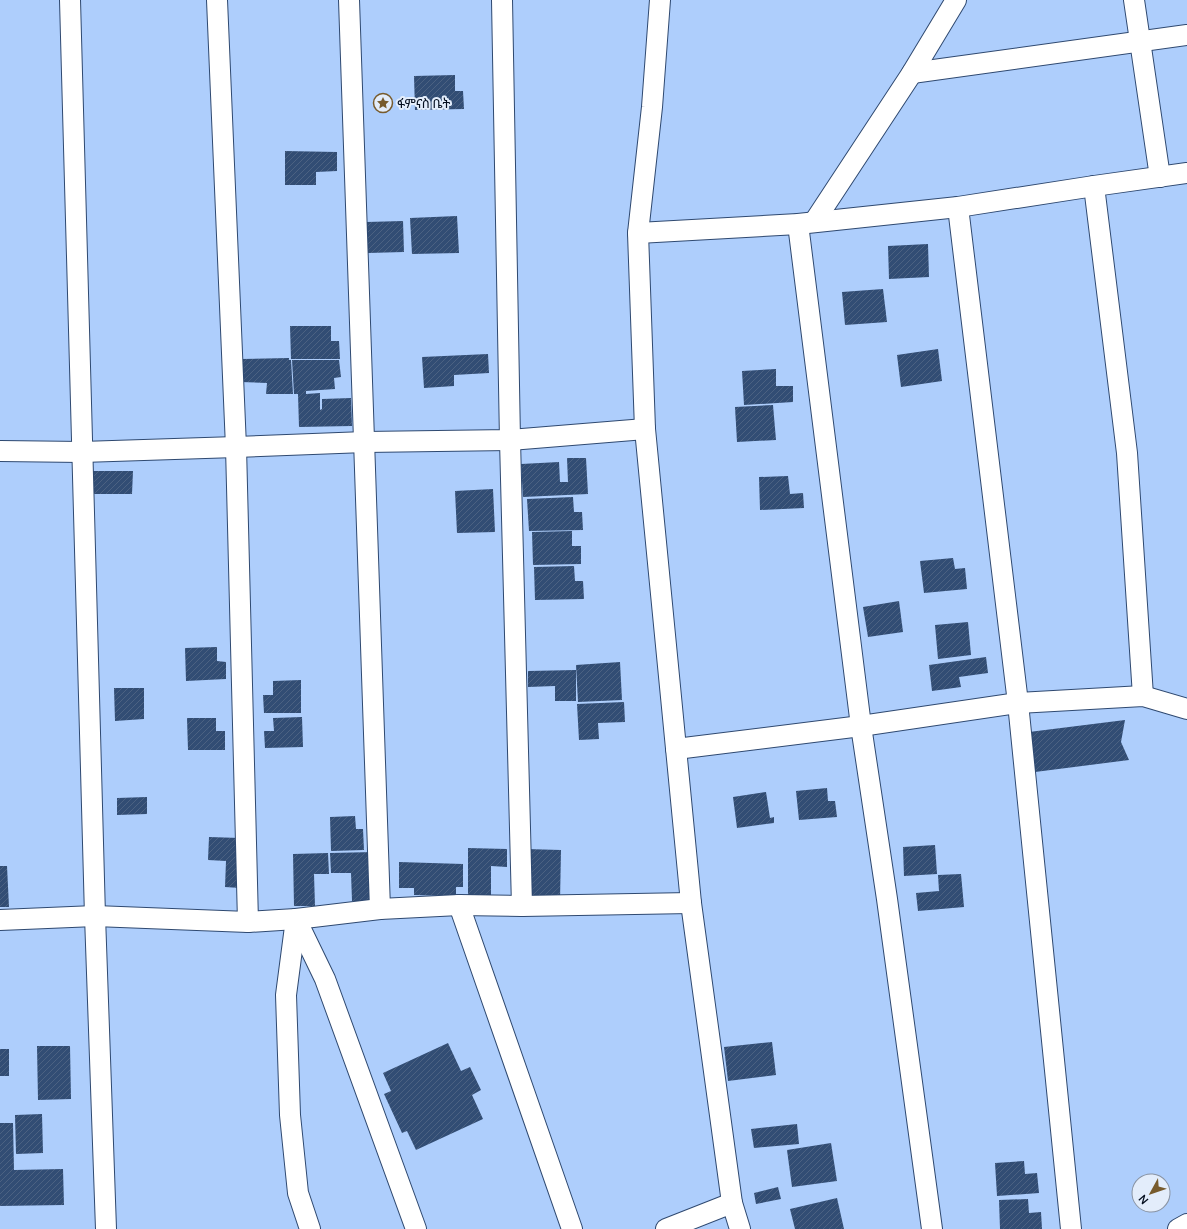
<svg xmlns="http://www.w3.org/2000/svg" width="1187" height="1229" font-family="Manrope,'Noto Sans Ethiopic',sans-serif">
	<style>
		.building { fill: url(#building-hatch) }
		.lines { fill: none; stroke-linecap: round; stroke-linejoin: round }
		.street-casing { stroke: #2f4970; stroke-width: 22 }
		.street { stroke: #fff; stroke-width: 20 }
		.labels { text-anchor: middle; stroke-width: 4; stroke-linejoin: round; paint-order: stroke }
		.poi-label { font-size: 13px; fill: #040e1e; stroke: #e3edfb; text-anchor: start }
	</style>
	<defs>
		<pattern id="building-hatch" width="6" height="6" patternUnits="userSpaceOnUse"><rect width="6" height="6" fill="#324d74"/><path d="M-1 1l2-2M0 6l6-6M5 7l2-2" fill="none" stroke="#4c6282"/></pattern>
	</defs>
	<rect width="100%" height="100%" fill="#aecefc"/>
	<g class="building">
		<polygon points="455,75 455,91 463,91 464,109 415,110 414,76"/>
		<polygon points="285,151 337,152 337,171 316,172 316,185 285,185"/>
		<polygon points="457,216 459,253 412,254 410,218"/>
		<polygon points="403,221 404,252 368,253 366,222"/>
		<polygon points="928,244 929,277 889,279 888,246"/>
		<polygon points="883,289 887,322 845,325 842,292"/>
		<polygon points="290,326 331,326 331,341 339,341 340,359 291,359"/>
		<polygon points="938,349 942,381 901,387 897,355"/>
		<polygon points="488,354 489,373 454,375 454,386 424,388 422,357"/>
		<polygon points="289,358 289,360 291,360 293,394 266,394 267,383 240,382 241,359"/>
		<polygon points="292,360 339,360 341,377 334,378 335,389 306,391 306,394 320,393 320,410 322,409 322,399 351,398 352,426 299,427 298,394 294,394"/>
		<polygon points="776,369 776,386 793,386 793,402 744,405 742,371"/>
		<polygon points="773,405 776,440 737,442 735,407"/>
		<polygon points="567,458 586,458 588,494 523,497 521,464 559,462 560,482 568,482"/>
		<polygon points="84,471 133,471 132,494 85,494"/>
		<polygon points="788,476 790,494 803,493 804,508 760,510 759,477"/>
		<polygon points="493,489 495,532 457,533 455,491"/>
		<polygon points="573,497 574,512 582,512 583,530 529,531 527,499"/>
		<polygon points="572,531 572,546 581,546 581,564 533,565 532,532"/>
		<polygon points="953,558 955,569 965,568 967,589 924,593 920,561"/>
		<polygon points="574,566 575,581 583,581 584,599 535,600 534,567"/>
		<polygon points="899,601 903,632 868,637 863,607"/>
		<polygon points="968,622 971,655 938,659 935,625"/>
		<polygon points="217,647 217,661 226,662 226,679 186,681 185,648"/>
		<polygon points="986,657 988,673 959,677 961,687 932,691 929,665"/>
		<polygon points="620,662 622,700 578,702 576,665"/>
		<polygon points="576,670 576,701 555,701 555,686 528,687 528,671"/>
		<polygon points="301,680 301,713 264,713 263,695 273,695 273,681"/>
		<polygon points="114,688 144,688 144,719 115,721"/>
		<polygon points="624,702 625,722 598,723 599,739 579,740 577,704"/>
		<polygon points="302,717 303,747 265,748 264,731 274,731 273,718"/>
		<polygon points="187,718 216,718 216,731 225,731 225,750 188,750"/>
		<polygon points="1125,720 1121,742 1129,760 1035,772 1029,752 1029,732"/>
		<polygon points="827,788 828,801 835,801 837,817 799,820 796,791"/>
		<polygon points="766,792 770,818 774,817 774,823 737,828 733,797"/>
		<polygon points="147,797 147,814 117,815 117,798"/>
		<polygon points="355,816 356,829 363,829 364,850 331,851 330,817"/>
		<polygon points="209,837 240,838 240,888 225,887 226,861 208,860"/>
		<polygon points="935,845 937,874 904,876 903,847"/>
		<polygon points="468,848 507,849 507,867 491,866 491,899 468,898"/>
		<polygon points="526,849 561,850 560,901 529,900"/>
		<polygon points="374,852 375,901 352,901 351,873 331,873 330,853"/>
		<polygon points="328,853 329,874 314,874 315,906 294,906 293,854"/>
		<polygon points="399,862 463,864 463,887 456,887 456,896 414,895 414,888 399,888"/>
		<polygon points="0,866 7,866 9,907 0,907"/>
		<polygon points="961,874 964,907 918,911 916,893 939,891 938,875"/>
		<polygon points="772,1042 776,1075 728,1081 724,1047"/>
		<polygon points="448,1043 461,1071 470,1067 481,1090 472,1095 483,1119 416,1150 407,1131 402,1133 384,1094 391,1091 383,1073"/>
		<polygon points="37,1046 70,1046 71,1099 38,1100"/>
		<rect x="0" y="1049" width="9" height="27"/>
		<polygon points="42,1114 43,1153 16,1154 15,1115"/>
		<polygon points="0,1123 13,1123 14,1170 63,1169 64,1205 0,1206"/>
		<polygon points="797,1124 799,1144 754,1148 751,1129"/>
		<polygon points="831,1143 837,1181 792,1187 787,1150"/>
		<polygon points="1024,1161 1025,1174 1037,1173 1039,1193 997,1196 995,1163"/>
		<polygon points="778,1187 781,1199 756,1204 754,1193"/>
		<polygon points="837,1198 844,1229 795,1229 790,1209"/>
		<polygon points="1028,1199 1029,1213 1041,1212 1042,1229 1000,1229 999,1200"/>
	</g>
	<g class="lines">
		<defs>
			<g id="street">
				<polyline points="70,0 95,916 106,1229"/>
				<polyline points="217,0 236,447 248,922"/>
				<polyline points="349,0 380,909"/>
				<polyline points="502,0 510,440 522,906"/>
				<polyline points="660,0 652,107 638,233 645,429 691,903 732,1203 740,1229"/>
				<polyline points="1134,0 1160,177"/>
				<polyline points="912,73 1187,35"/>
				<polyline points="1094,186 1127,453 1143,696"/>
				<polyline points="958,207 1018,703 1071,1229"/>
				<polyline points="814,222 912,73 956,0"/>
				<polyline points="798,224 861,726 887,899 932,1229"/>
				<polyline points="638,233 798,224 958,207 1094,186 1187,173"/>
				<polyline points="0,451 82,452 236,447 365,442 510,440 645,429"/>
				<polyline points="676,749 861,726 1018,703 1143,696 1187,709"/>
				<polyline points="459,905 572,1229"/>
				<polyline points="296,919 325,979 416,1229"/>
				<polyline points="296,919 286,995 290,1115 298,1193 310,1229"/>
				<polyline points="0,920 95,916 248,922 296,919 380,909 459,905 522,906 691,903"/>
				<polyline points="666,1229 732,1203"/>
				<polyline points="1178,1229 1187,1224"/>
			</g>
		</defs>
		<use href="#street" class="street-casing"/>
		<use href="#street" class="street"/>
	</g>
	<defs>
		<symbol id="sight-ring" viewBox="-11 -11 22 22"><circle r="9.5" fill="#e3edfb" stroke="#775b2d" stroke-width="1.5"/><path d="M0-6L1.8-2.2L6-1.7L2.9 1.2L3.7 5.4L0 3.3L-3.7 5.4L-2.9 1.2L-6-1.7L-1.8-2.2Z" fill="#775b2d"/></symbol>
	</defs>
	<g fill-rule="evenodd">
		<use href="#sight-ring" x="372" y="92" width="22" height="22"/>
	</g>
	<g class="labels">
		<g class="poi-label">
			<text x="397" y="108">ፋምናስ ቤት</text>
		</g>
	</g>
	<g transform="translate(1151 1193) rotate(230)"><circle r="19" fill="#e3edfb" stroke="#8a94a3"/>
	<path d="M0-3L7 15L0 10L-7 15Z" fill="#775b2d"/>
	<text y="-6" font-size="11" font-weight="bold" text-anchor="middle" fill="#040e1e">N</text>
	</g>
</svg>
